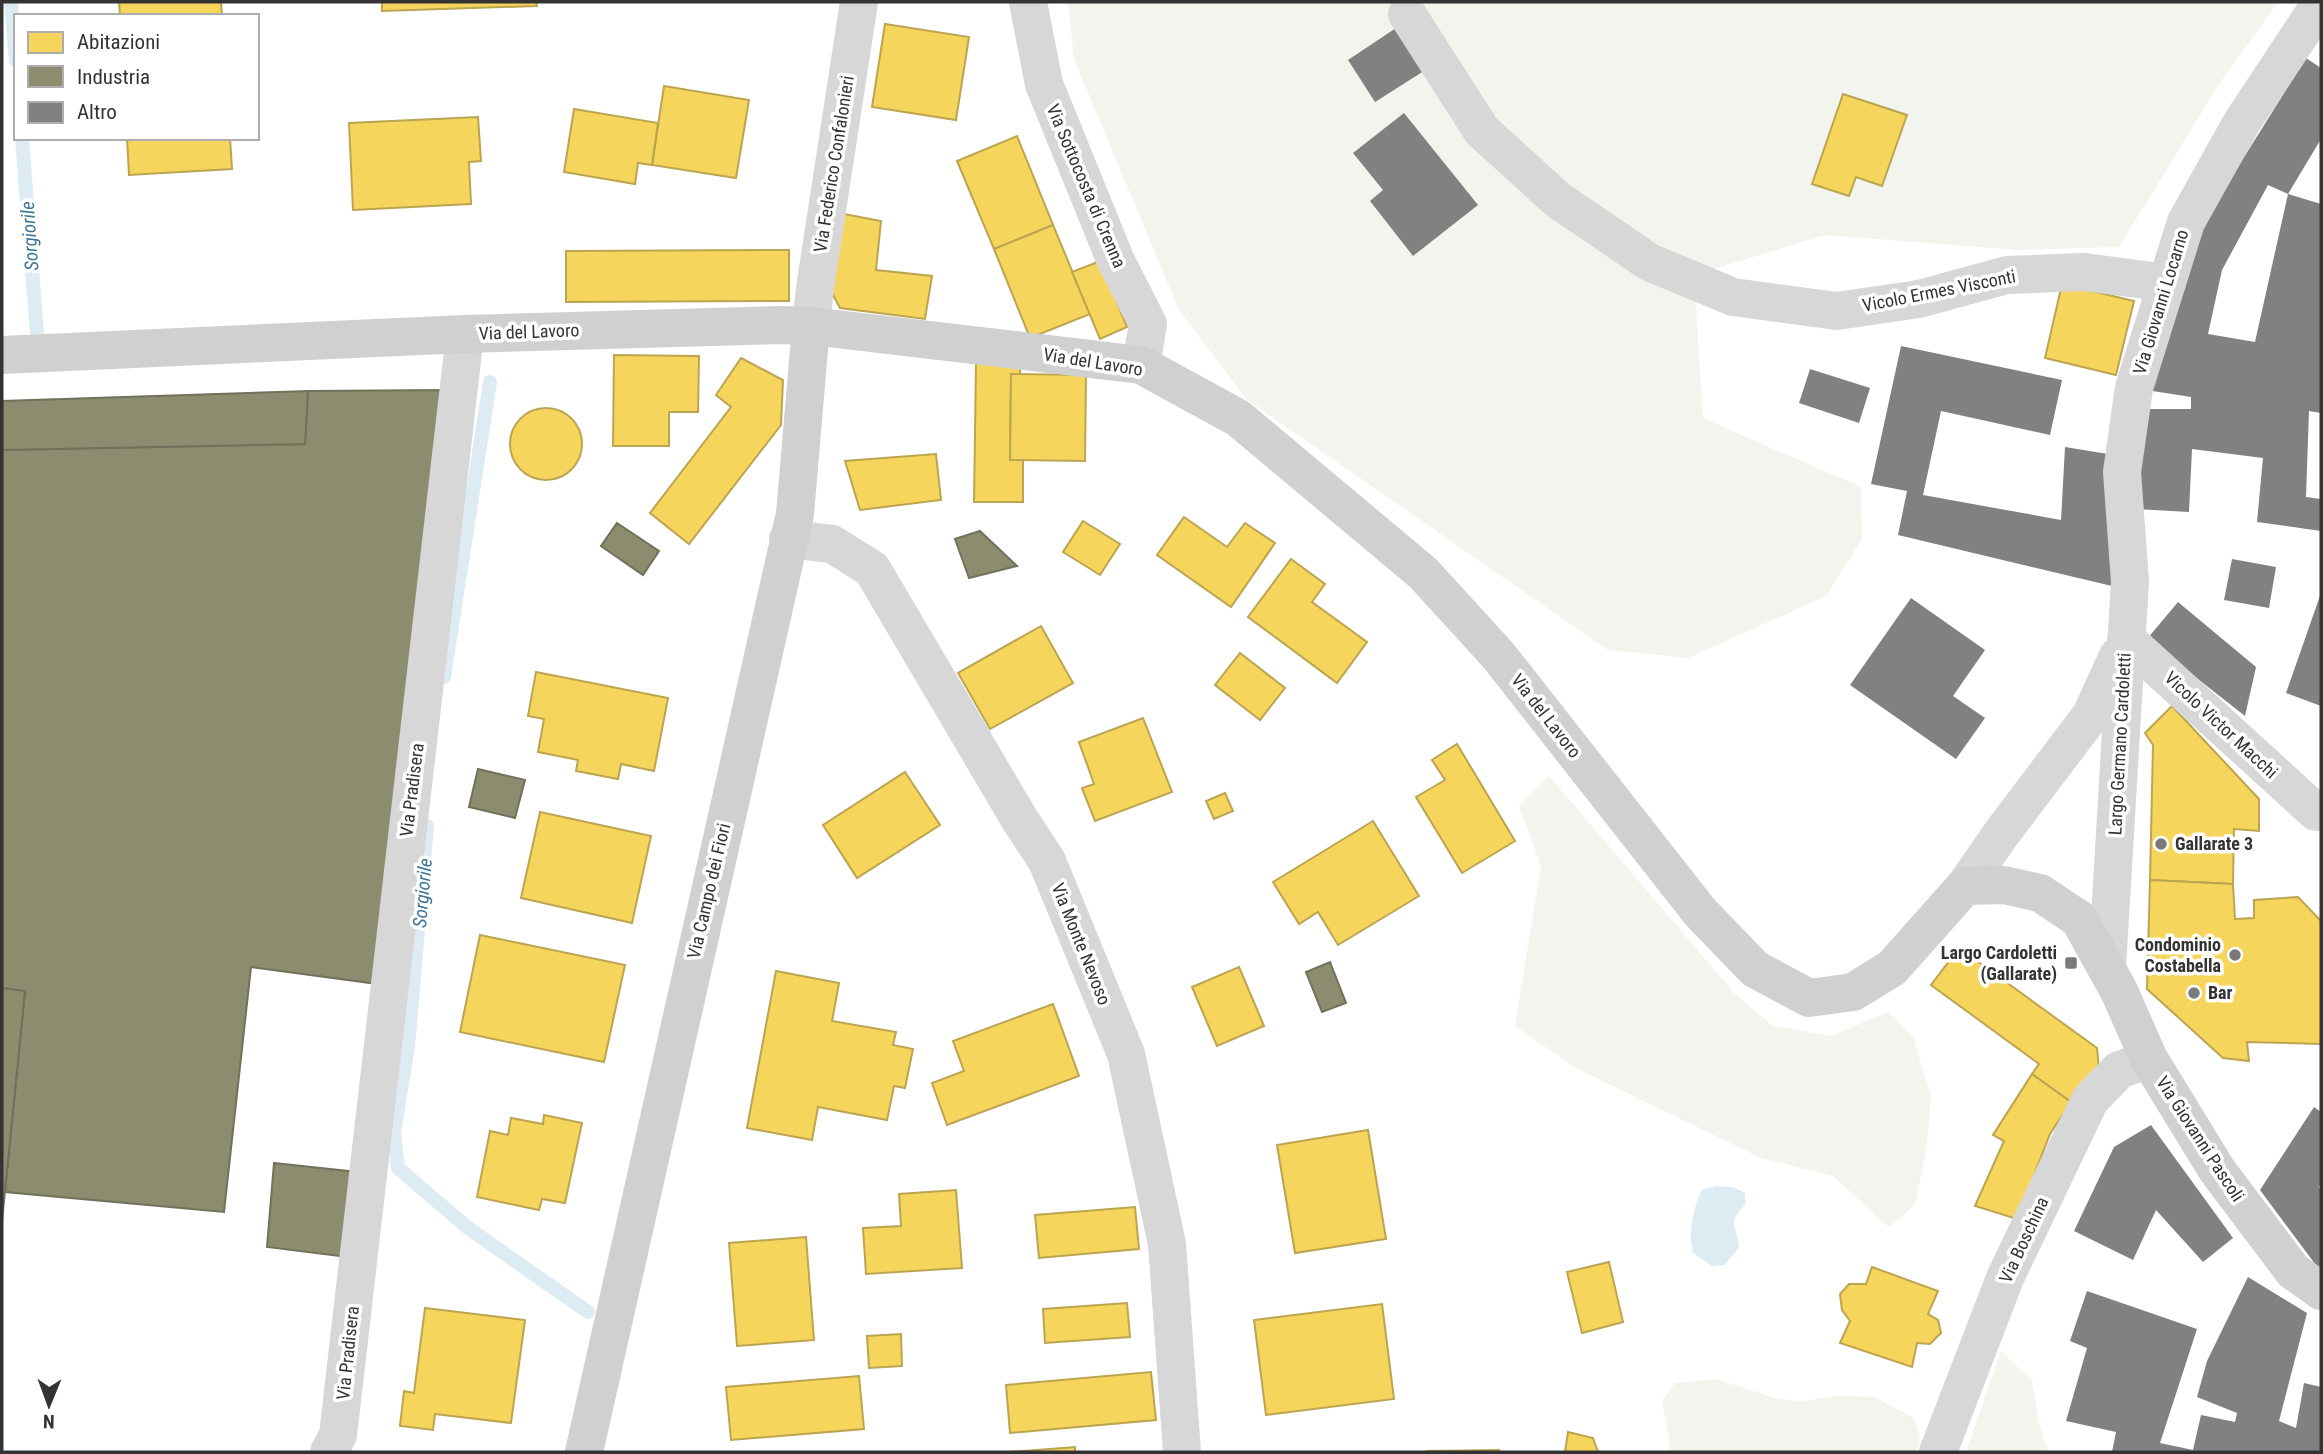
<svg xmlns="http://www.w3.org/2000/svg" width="2323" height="1454" font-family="'Roboto Condensed',sans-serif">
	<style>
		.green { fill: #f1f5ed }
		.water { fill: #ddebf3 }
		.homes { fill: #f6d55c; stroke: #bca450; stroke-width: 2 }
		.industry { fill: #8c8c6e; stroke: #71715c; stroke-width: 2 }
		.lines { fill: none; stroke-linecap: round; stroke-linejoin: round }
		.stream { stroke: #ddebf3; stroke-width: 14 }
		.building { fill: #818181 }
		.street { stroke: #d7d7d7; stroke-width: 38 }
		.secondary { stroke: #d0d0d0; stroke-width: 38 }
		.poi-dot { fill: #7a7a7a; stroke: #fff; stroke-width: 2.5 }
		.labels { text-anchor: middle; stroke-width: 7; stroke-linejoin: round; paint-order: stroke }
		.street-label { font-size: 18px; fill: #333; stroke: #fff }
		.poi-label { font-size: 18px; font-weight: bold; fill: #333; stroke: #fff; text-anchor: start }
		.water-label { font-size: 19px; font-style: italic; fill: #3f7597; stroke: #fff }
	</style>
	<rect width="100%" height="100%" fill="#fff"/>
	<g class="green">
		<polygon points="1068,2 2278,2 2219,84 2119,247 2017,250 1825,235 1694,275 1703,418 1861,487 1862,539 1826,596 1688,658 1608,650 1246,399 1179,310 1074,59"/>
		<polygon points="1549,776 1735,994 1773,1026 1831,1036 1889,1012 1913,1037 1931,1097 1927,1145 1915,1205 1889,1227 1833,1176 1759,1157 1578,1069 1515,1026 1541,866 1519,806"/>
		<polygon points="2001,1351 2032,1381 2039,1423 2048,1452 1966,1452"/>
		<polygon points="1716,1379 1775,1398 1800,1402 1835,1396 1875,1397 1915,1419 1920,1440 1917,1452 1668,1452 1670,1444 1662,1401 1675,1383"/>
	</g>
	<path class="water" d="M1716,1186L1733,1187L1745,1193V1205C1726,1224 1737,1225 1739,1247L1725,1265L1712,1266L1693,1253C1688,1233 1693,1208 1702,1190Z"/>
	<g class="homes">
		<polygon points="119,2 221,2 222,16 120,16"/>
		<polygon points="382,2 536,2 537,6 382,11"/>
		<polygon points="885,24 969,37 956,120 872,107"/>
		<polygon points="664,86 749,100 736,178 652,165"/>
		<polygon points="1843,94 1907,115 1882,186 1856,177 1849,196 1812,184"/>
		<polygon points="574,109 658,123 652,165 638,163 635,184 564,172"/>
		<polygon points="478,117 481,161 469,162 471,204 353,210 349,123"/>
		<polygon points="1017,136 1053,225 994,249 957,161"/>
		<polygon points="127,138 230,138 232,169 129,175"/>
		<polygon points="844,214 881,221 876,270 932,276 925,319 840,308 831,291"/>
		<polygon points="1053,225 1090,314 1030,338 994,249"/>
		<polygon points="789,250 789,301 566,302 566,251"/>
		<polygon points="1100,261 1127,327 1100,339 1072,272"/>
		<polygon points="2062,284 2134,301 2116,375 2045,358"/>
		<polygon points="614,355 699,356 698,412 669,412 669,446 613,446"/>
		<polygon points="741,358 783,380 781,425 689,544 650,513 731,407 716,395"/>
		<polygon points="976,363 1020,364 1020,374 1011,374 1010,460 1023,460 1023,502 974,502"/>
		<polygon points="1011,374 1086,375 1085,461 1010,460"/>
		<circle cx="546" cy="444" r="36"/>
		<polygon points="936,454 941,500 860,510 845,461"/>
		<polygon points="1184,517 1227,547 1245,523 1275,543 1231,607 1157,555"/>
		<polygon points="1083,521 1120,544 1100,575 1063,552"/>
		<polygon points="1291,559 1325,584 1312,602 1367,642 1337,683 1248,617"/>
		<polygon points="1041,626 1073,683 990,729 958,673"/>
		<polygon points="1240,653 1285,688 1260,720 1215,685"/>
		<polygon points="536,672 668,698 654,771 621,764 618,779 576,771 578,760 538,752 544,719 528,716"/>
		<polygon points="2172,706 2259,799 2259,831 2234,829 2233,884 2150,880 2153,745 2145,733"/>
		<polygon points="1143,718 1172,792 1095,821 1082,788 1094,784 1079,742"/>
		<polygon points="1457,744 1515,841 1462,873 1416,797 1445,780 1432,760"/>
		<polygon points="905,772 940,825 857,878 823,825"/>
		<polygon points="1225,793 1233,811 1214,819 1206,801"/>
		<polygon points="540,812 651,836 632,923 521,898"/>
		<polygon points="1373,821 1419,896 1338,945 1318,912 1299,924 1273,882"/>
		<polygon points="2150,880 2233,884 2235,919 2254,918 2254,900 2298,897 2321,921 2321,1044 2247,1042 2249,1061 2223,1058 2147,989"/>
		<polygon points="480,935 625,965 604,1062 460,1032"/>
		<polygon points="1959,948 2097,1048 2099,1070 2071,1102 2032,1074 2039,1064 1931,985"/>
		<polygon points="1239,967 1264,1026 1217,1046 1192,987"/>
		<polygon points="776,971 839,983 832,1021 896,1032 893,1045 913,1049 905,1088 894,1086 887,1120 818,1107 812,1140 747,1128"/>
		<polygon points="1053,1004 1079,1076 947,1125 932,1083 964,1071 953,1041"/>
		<polygon points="2032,1074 2071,1102 2050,1134 2017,1219 1975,1206 2004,1141 1993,1135"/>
		<polygon points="544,1115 582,1123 565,1203 542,1199 539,1210 477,1197 490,1131 508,1135 511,1118 543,1124"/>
		<polygon points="1368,1130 1386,1239 1295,1253 1277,1145"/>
		<polygon points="956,1190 962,1268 866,1274 863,1228 901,1226 899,1194"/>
		<polygon points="1135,1207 1139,1249 1039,1258 1035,1215"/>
		<polygon points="806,1237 814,1340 737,1346 729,1243"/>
		<polygon points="1609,1262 1623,1322 1582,1333 1567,1272"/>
		<polygon points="1872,1267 1938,1291 1928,1314 1938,1320 1941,1333 1930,1344 1917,1343 1912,1367 1840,1343 1850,1321 1842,1310 1840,1294 1849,1284 1866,1284"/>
		<polygon points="1127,1303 1130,1337 1045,1343 1043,1309"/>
		<polygon points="1382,1304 1394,1399 1266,1415 1254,1320"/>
		<polygon points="425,1308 525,1320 511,1423 435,1414 433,1430 400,1426 404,1391 414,1393"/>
		<polygon points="901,1334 902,1366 869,1368 867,1336"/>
		<polygon points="1151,1372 1156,1420 1010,1433 1006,1385"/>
		<polygon points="859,1376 864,1429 731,1440 726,1387"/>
		<polygon points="1568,1432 1593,1438 1598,1452 1565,1452"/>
		<polygon points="1075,1447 1075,1452 1009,1452"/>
		<polygon points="1499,1450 1499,1452 1427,1452 1427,1451"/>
	</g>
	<g class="industry">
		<polygon points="446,390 378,984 251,967 224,1212 5,1192 25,991 2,988 2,450 305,444 308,391"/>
		<polygon points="308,391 305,444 2,450 2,401"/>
		<polygon points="617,523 659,551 643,575 601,546"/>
		<polygon points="980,531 1017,566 969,578 955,539"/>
		<polygon points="478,769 525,780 515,818 469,807"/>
		<polygon points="1330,962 1346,1003 1322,1012 1306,972"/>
		<polygon points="2,988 25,991 2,1221"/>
		<polygon points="274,1163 357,1172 347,1257 267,1247"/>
	</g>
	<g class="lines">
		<g class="stream">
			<polyline points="11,2 16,61"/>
			<polyline points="22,138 37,334"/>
			<polyline points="444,677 490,382"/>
			<polyline points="427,826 408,1047 394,1133 398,1168 468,1228 588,1312"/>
		</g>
	</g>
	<g class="building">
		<polygon points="1399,26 1427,69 1375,102 1348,60"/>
		<polygon points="2306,58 2321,68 2321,139 2288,194 2268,185 2222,270 2208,334 2255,342 2288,194 2321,204 2321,413 2309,411 2306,497 2321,499 2321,531 2257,522 2263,458 2192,449 2189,512 2136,509 2141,409 2191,409 2191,397 2146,390 2183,264 2236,170"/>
		<polygon points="1404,113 1478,205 1413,256 1370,201 1383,190 1353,153"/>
		<polygon points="1901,346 2062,380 2050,435 1941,411 1923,495 2061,520 2065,447 2108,454 2112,586 1898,535 1907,491 1871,484"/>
		<polygon points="1810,369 1870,388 1859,423 1799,403"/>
		<polygon points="2232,559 2276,567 2269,608 2224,600"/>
		<polygon points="2321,593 2321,706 2286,693"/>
		<polygon points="1911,598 1985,650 1953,696 1985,718 1956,759 1850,685"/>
		<polygon points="2178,602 2256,667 2245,716 2147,639"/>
		<polygon points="2314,1107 2321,1112 2321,1183 2319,1187 2321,1191 2321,1272 2260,1190"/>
		<polygon points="2151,1125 2233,1238 2203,1262 2156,1210 2133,1260 2074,1231 2114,1147"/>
		<polygon points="2248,1277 2307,1313 2279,1421 2296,1428 2304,1383 2321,1387 2321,1452 2112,1452 2116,1432 2066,1421 2087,1348 2070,1341 2087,1291 2197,1329 2160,1443 2193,1450 2201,1415 2235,1422 2237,1413 2197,1397 2207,1361"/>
	</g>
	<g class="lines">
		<g class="street">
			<polyline points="1028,2 1044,84 1115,259 1148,324 1141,365"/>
			<polyline points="1407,14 1482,131 1558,200 1649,262 1733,297 1837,311 1919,299 2007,275 2084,272 2167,283"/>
			<polyline points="811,326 815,288 859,2"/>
			<polyline points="788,539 832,544 872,569 1020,820 1047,861 1126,1054 1167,1244 1182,1452"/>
			<polyline points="2126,639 2316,812"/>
			<polyline points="1965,886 2001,834 2091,715 2118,656"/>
			<polyline points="2107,967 2130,582 2122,472 2134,388 2186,222 2242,122 2321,3"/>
			<polyline points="329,1452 338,1435 465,334"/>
			<polyline points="1938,1452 2005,1278 2090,1100 2119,1070 2149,1059"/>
		</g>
		<g class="secondary">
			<polyline points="2,355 465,334 780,325 811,326 1141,365 1238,418 1423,573 1498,655 1700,912 1755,969 1809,998 1853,992 1892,968 1965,886 2004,885 2040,893 2079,919 2119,991 2149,1059 2217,1170 2293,1271 2321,1291"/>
			<polyline points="584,1452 795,514 811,326"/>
		</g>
	</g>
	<g class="poi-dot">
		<circle cx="2161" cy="844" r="7"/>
		<circle cx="2235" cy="955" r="7"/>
		<rect x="2064" y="956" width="14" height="14" rx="3.5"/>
		<circle cx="2194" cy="993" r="7"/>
	</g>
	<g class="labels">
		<g class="street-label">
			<text transform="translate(834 164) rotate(-81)" y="6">Via Federico Confalonieri</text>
			<text transform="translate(1086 186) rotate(67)" y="6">Via Sottocosta di Crenna</text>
			<text transform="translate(1939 291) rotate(-11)" y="6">Vicolo Ermes Visconti</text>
			<text transform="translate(2161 302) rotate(-73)" y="6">Via Giovanni Locarno</text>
			<text transform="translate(529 332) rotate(-2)" y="6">Via del Lavoro</text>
			<text transform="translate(1093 362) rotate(9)" y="6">Via del Lavoro</text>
			<text transform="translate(1546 716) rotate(52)" y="6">Via del Lavoro</text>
			<text transform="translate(2221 725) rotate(43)" y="6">Vicolo Victor Macchi</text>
			<text transform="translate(2120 744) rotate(-87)" y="6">Largo Germano Cardoletti</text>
			<text transform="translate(412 790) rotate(-83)" y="6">Via Pradisera</text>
			<text transform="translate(709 891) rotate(-77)" y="6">Via Campo dei Fiori</text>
			<text transform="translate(1081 944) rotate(68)" y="6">Via Monte Nevoso</text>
			<text transform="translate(2200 1139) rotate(57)" y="6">Via Giovanni Pascoli</text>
			<text transform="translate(2024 1240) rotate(-65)" y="6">Via Boschina</text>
			<text transform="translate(348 1353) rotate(-84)" y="6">Via Pradisera</text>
		</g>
		<g class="poi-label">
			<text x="2175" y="850">Gallarate 3</text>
			<text x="2221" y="951" text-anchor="end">Condominio<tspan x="2221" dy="21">Costabella</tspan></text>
			<text x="2057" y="959" text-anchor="end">Largo Cardoletti<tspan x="2057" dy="21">(Gallarate)</tspan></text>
			<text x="2208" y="999">Bar</text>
		</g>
		<g class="water-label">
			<text transform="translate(29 236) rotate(-94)" y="7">Sorgiorile</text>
			<text transform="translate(422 893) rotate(-85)" y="7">Sorgiorile</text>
		</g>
	</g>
	<rect width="2323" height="1454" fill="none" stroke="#333333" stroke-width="7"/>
	<rect x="14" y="14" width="245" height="126" fill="#ffffff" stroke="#adadad" stroke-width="2"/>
	<rect x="28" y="32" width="35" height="21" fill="#f6d55c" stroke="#adadad" stroke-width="2"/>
	<text x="77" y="49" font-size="21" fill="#333333">Abitazioni</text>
	<rect x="28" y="66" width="35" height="21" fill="#8c8c6e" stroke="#adadad" stroke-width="2"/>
	<text x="77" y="84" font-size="21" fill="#333333">Industria</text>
	<rect x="28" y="102" width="35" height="21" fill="#818181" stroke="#adadad" stroke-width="2"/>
	<text x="77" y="119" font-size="21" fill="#333333">Altro</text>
	<g transform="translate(49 1405) rotate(181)" stroke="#ffffff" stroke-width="5" paint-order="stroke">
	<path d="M0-5L12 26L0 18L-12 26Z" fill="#333333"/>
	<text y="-10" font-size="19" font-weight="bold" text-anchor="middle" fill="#333333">N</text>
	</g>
</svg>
